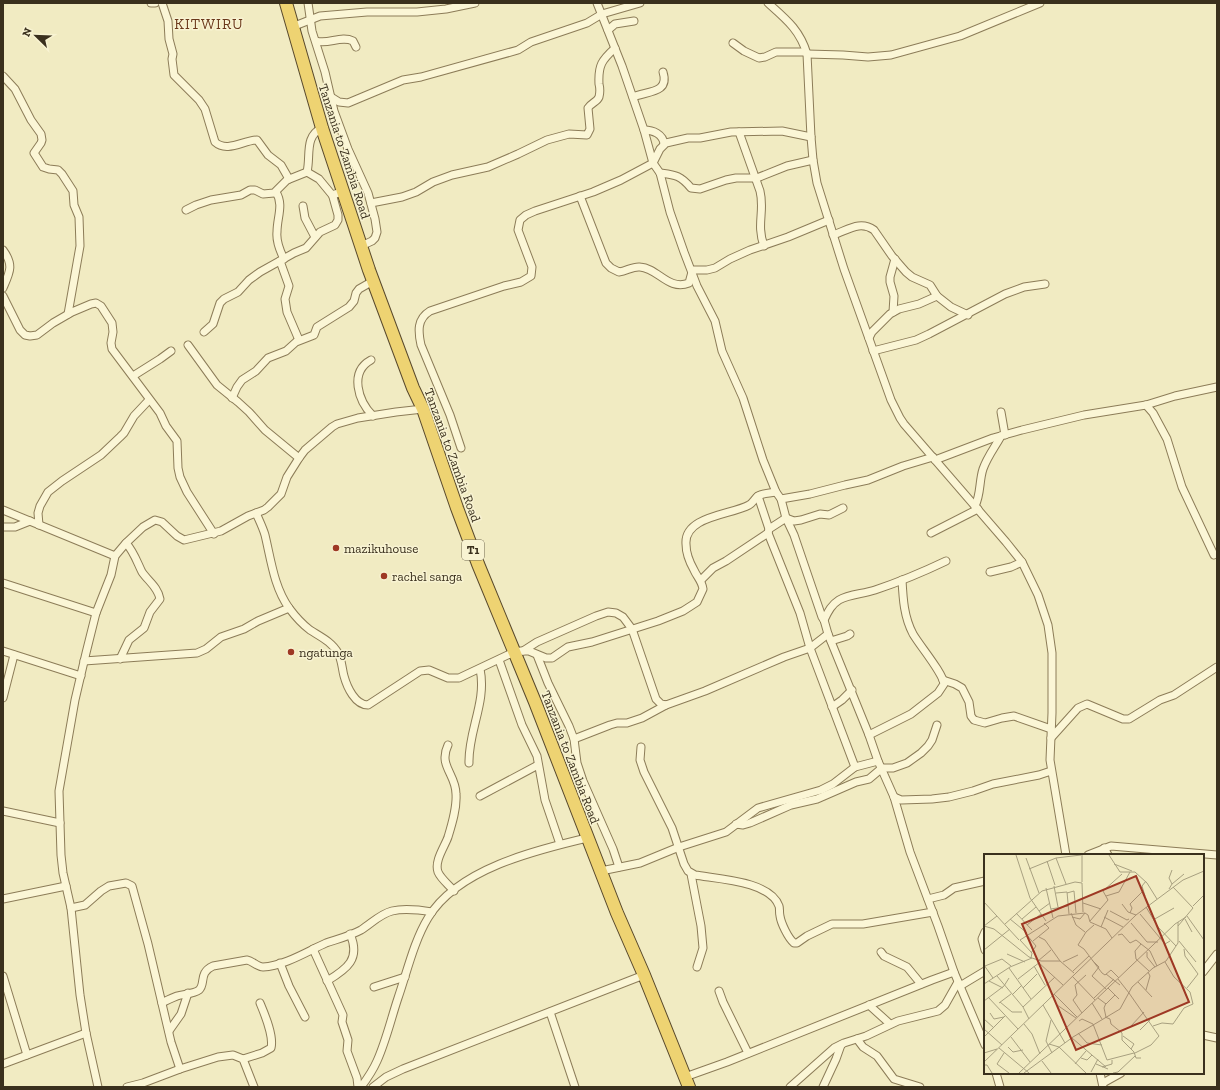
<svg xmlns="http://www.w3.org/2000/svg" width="1220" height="1090" font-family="'Zilla Slab',serif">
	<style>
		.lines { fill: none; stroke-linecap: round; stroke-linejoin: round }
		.minor-casing { stroke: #8c7c58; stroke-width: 9 }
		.trunk-casing { stroke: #59492c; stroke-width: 14 }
		.minor { stroke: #fbf6d6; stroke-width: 7 }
		.trunk { stroke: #eed372; stroke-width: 12 }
		.poi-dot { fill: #9e3824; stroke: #f8f3d2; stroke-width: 1.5 }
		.labels { text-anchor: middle; stroke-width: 3; stroke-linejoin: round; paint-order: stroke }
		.shield { fill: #f8f3d2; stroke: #736a53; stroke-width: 1 }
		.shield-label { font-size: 12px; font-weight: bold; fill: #3a301d }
		.street-label { font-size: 13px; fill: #3a301d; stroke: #f8f3d2 }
		.poi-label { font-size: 13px; fill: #3a301d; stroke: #f8f3d2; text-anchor: start }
		.quarter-label { font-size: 15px; letter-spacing: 1px; fill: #6a381a; stroke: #f8f3d2 }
		.inset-road { fill: none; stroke: #a8a080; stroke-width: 1 }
		.view { fill: #9e3824; fill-opacity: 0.15; stroke: #9e3824; stroke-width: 2 }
		.inset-edge { fill: none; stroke: #3a301d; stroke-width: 2 }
	</style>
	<rect width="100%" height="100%" fill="#f1ebc2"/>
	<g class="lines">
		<defs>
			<g id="minor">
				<polyline points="151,3 155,3"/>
				<path d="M162,3L168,21L169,39L173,54L172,59L174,75L199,100L205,109L215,142C227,153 244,140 257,140L268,155L281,165L289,179"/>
				<polyline points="308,3 312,31 325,72 334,111 348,149 368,193 375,219 377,232 375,238 372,241 361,246"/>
				<polyline points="597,3 622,66 644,130 653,163 660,173 670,212 684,252 697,286 715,321 722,351 743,398 763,460 776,492 781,499 786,518 794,535 822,617 824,620 828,634 869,735 878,761 894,797 910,852 938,926 954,972 985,1045"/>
				<path d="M768,3C786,19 800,30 807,54L811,137L813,160L817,183L844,269L891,400L900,418L904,424L1006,542L1022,562L1038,595L1048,625L1052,653V713L1050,760L1066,855"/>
				<polyline points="292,27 320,16 367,12 417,12 446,9 475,3"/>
				<polyline points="608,30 615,24 634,21"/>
				<path d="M316,41C328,45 341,35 353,41L356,47"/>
				<polyline points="733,43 744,51 759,58 765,57 776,52 806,52"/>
				<polyline points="807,54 843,55 868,57 891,55 960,36 1040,3"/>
				<polyline points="3,76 15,89 31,120 41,134 42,140 41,143 34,153 43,167 49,169 58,170 62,174 73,191 74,205 79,217 80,246 68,314"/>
				<polyline points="331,97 339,102 348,103 403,80 421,77 518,50 531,42 587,23 602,14 640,3"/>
				<path d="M633,97C646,91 670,94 663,72"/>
				<path d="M644,130C653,130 663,134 664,144"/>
				<path d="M739,132L760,191C765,211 756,224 764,246"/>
				<polyline points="307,172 319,179 333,196"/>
				<path d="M660,173C675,175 680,175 691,188L700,189L726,180L736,178H757L787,166L813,160"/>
				<path d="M276,192C284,205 277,217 277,232C276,241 280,251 284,259"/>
				<path d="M580,196L606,263L611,268L619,272C627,271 633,266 640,267C658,268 668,291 689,283L692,272L694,270H707L715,268L730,259L750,250L788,237L829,220"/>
				<path d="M371,203L402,197L416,192L433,182L452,175L488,167L518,154L547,140L569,134L587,135L590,129L588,108C591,103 597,102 599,97C600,93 600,88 599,84C598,65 602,60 615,48"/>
				<polyline points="303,206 305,218 315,237"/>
				<path d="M186,210L196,205L211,200L241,195L250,190H255L263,194L274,193L287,180L307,172C311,156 304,136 322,128"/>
				<path d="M833,235C848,230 860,220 874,230L892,256L906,272L912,277L930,285L937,296L951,307L968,315"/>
				<path d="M3,250C14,265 10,272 3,288"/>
				<polyline points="280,261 289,286 285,299 287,312 299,340"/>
				<polyline points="3,296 20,330 25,335 30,336 37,335 53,323 72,312 91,304 96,303 101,306 112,323 113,332 111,343 112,349 160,413 166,426 177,441 178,468 180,477 187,492 214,534"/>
				<polyline points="893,312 894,296 890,282 890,277 895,259"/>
				<polyline points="204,332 213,324 220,303 224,299 238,292 249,280 260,272 294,253 306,248 320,232 335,225 338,220 338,215 333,197 335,194 343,192"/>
				<polyline points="869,338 872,332 890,314 899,309 919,304 937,296"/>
				<polyline points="188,345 217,385 238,402 249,412 265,430 299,458"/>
				<polyline points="873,351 916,340 929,334 1005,294 1024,287 1045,284"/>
				<path d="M371,360C349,372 358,401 373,416"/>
				<polyline points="133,376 160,359 171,351"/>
				<polyline points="232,398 237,387 242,380 256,371 268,358 286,351 296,342 314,335 317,327 349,307 354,301 356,293 359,289 373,281"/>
				<polyline points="1146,405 1153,413 1167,439 1182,487 1214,555"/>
				<polyline points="1001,412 1005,435"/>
				<path d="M461,448L450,415L421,345C418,331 417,319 430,311L504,286L521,282L531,276L532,267L518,230L520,220L526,215L535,211L593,192L621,180L653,163L660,149L666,143L688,138H700L731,132L782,131L811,137"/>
				<polyline points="935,460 993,438 1022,430 1084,415 1146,405 1175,396 1217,387"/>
				<polyline points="758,496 769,529"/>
				<polyline points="781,499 810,494 845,485 868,480 903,466 933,457"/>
				<path d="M975,506C981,494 979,481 983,469C987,457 995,447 1001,436"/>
				<polyline points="3,510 115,556"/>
				<path d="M256,513C259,520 263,528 265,535C271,560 274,587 289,608C295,616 302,624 310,630C321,637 332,642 338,653C342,660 342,669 344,676C347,687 355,705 368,705L420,671L429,670L448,678H459L514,652L521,651H529L546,658H552L568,647L592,642L658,621L683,611L697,602L703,589C702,581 697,577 694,570C690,563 686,552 686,544C684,516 731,515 749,505C753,503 755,498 758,496C763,493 771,493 776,492"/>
				<polyline points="39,525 38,513 40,506 48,492 62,481 101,455 120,437 124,433 134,416 149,400"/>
				<polyline points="3,527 15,527 30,521"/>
				<polyline points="768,533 800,613 810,648 855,767"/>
				<polyline points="931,533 978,509"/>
				<polyline points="990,572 1011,567 1022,562"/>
				<polyline points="701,580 713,568 726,561 768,533 769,529 786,518 794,521 801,520 820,514 829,515 843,508"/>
				<polyline points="3,583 96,613"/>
				<path d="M824,620C828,612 831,605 839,600C849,594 863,594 875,590C899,582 923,572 946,561"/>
				<polyline points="831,641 847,636 850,634"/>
				<polyline points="3,651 81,676"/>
				<polyline points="523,651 537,642 596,616 608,612 616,613 623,617 632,629 656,699 661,704 666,705 705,691 784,657 810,648 828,634"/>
				<polyline points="537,655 548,683 569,726 574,739 577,763 583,781 613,849 619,867"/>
				<path d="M120,659L129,640L144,628L150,612L160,599C158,587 148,581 142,572C137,562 134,552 126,543"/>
				<polyline points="499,660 522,725 537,756 545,800 560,844"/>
				<polyline points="84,661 197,653 206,649 221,637 244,629 258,621 289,608"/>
				<polyline points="943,680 955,684 962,688 969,702 971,716 974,720 985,723 1002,718 1014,716 1051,729"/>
				<polyline points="3,698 14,655"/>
				<polyline points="832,707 842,700 852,690"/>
				<path d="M869,735L911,714L938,693L944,684C943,673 920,646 913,634C904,617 903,599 902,580"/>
				<polyline points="1051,738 1078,708 1087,704 1123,719 1129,719 1160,700 1174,695 1217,667"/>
				<polyline points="574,739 610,725 617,723 627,723 642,718 666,705"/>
				<path d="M448,745C438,766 456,774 456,794C457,808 452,824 448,837C445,846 434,861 438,872C441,879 449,885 454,891"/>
				<path d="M641,747L640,760L644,772L672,828L684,864L688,871L695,875C718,879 770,881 779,906C780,909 779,912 780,916C781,923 788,938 794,943H797L807,936L832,924H863L933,912"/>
				<path d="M469,763C468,731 487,702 480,669"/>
				<polyline points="480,796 538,765"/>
				<polyline points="894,797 901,800 932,799 949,797 973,791 993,784 1039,775 1051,771"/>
				<polyline points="3,811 60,823"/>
				<polyline points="736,824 743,825 750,823 791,805 817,799 856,782 869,779 882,768 893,768 907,763 921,753 928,746 932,740 937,725"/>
				<polyline points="1104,848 1108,855"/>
				<polyline points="1088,855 1111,846 1217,855"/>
				<polyline points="601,871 640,863 679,847 726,832 758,808 821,790 833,784 855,767 878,761"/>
				<polyline points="691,874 701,926 703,948 697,967"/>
				<polyline points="3,899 66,886"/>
				<polyline points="928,899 944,895 954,888 985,881"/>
				<polyline points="71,908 85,905 101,891 109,886 126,883 132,886 148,944 171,1042 180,1069"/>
				<polyline points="985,932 982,939 985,950"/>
				<polyline points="313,949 343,1015 342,1022 348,1040 347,1051 357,1078 358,1087"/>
				<polyline points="881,952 884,956 907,967 921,984"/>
				<polyline points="280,963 289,986 305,1017"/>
				<polyline points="1203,972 1217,954"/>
				<polyline points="3,976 27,1055"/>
				<path d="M327,981C347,969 361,959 350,934"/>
				<polyline points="960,986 985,971"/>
				<polyline points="374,987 405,977"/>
				<polyline points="719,991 723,1002 748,1053"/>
				<path d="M162,1003C167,1000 172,998 177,996C183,994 194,994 199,990C206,984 198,973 213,966L247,960C253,961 257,967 263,967C284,966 308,951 326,943C338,939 350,936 361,930C372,923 380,914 392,911C405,908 420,910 432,912"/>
				<polyline points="869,1005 890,1024"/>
				<polyline points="550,1012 575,1087"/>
				<polyline points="169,1031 181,1014 188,993"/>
				<polyline points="1203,1035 1217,1038"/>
				<polyline points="857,1039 863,1047 877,1056 894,1079 920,1087"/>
				<path d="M243,1059L262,1053L271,1048C274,1036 265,1015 260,1003"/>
				<polyline points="3,1064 86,1033"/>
				<polyline points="996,1073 1000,1087"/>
				<polyline points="1100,1073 1103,1087"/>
				<polyline points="685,1077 727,1062 932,980 954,972"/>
				<polyline points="1103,1083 1121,1073"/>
				<polyline points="98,1087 86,1033 80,995 71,908 63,873 61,855 59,791 75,700 86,653 96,613 111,575 115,556 126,543 143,527 155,520 162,522 177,536 184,540 221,531 248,516 264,510 268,507 281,494 287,477 299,458 305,450 332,427 337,424 358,418 396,412 423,409"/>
				<polyline points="127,1087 143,1083 180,1069 218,1057 233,1055 243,1059 254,1087"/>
				<path d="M361,1087C367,1079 373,1070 377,1061C386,1041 391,1019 398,998C407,972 414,941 428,918C457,869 536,850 587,838"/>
				<polyline points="373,1087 386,1077 403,1069 644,975"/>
				<polyline points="790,1087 834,1048 844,1043 866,1036 898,1021 938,1011 945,1005 958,982"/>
				<polyline points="823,1087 836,1059 841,1045"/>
			</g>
			<polyline id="trunk" points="286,3 322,128 369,270 413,388 423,409 457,508 478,564 535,702 617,913 644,975 689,1087"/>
		</defs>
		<use href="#minor" class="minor-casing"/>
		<use href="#trunk" class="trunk-casing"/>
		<use href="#minor" class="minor"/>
		<use href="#trunk" class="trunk"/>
	</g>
	<g class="poi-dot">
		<circle cx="336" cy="548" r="4"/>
		<circle cx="384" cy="576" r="4"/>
		<circle cx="291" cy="652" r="4"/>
	</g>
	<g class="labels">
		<rect class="shield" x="462" y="540" width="22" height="20" rx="3"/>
		<g class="shield-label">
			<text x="473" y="554">T1</text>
		</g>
		<g class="street-label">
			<text transform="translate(345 151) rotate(72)" y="5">Tanzania to Zambia Road</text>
			<text transform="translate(453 455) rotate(70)" y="5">Tanzania to Zambia Road</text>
			<text transform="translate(571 757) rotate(69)" y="5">Tanzania to Zambia Road</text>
		</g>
		<g class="poi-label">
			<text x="344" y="553">mazikuhouse</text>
			<text x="392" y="581">rachel sanga</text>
			<text x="299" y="657">ngatunga</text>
		</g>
		<g class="quarter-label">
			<text x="209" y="29">KITWIRU</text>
		</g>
	</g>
	<g transform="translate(984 854)">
		<rect width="220" height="220" fill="#f1ebc2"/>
		<path class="inset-road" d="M32,1L46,44L62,67M125,1L136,18H151L163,29L173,45M42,4L55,39M72,4L97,1M63,7L71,31M130,10L148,17M45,15L72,4L82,30M98,28V1M188,30L200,20M70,32L74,53M189,33L209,54L194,72M62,34L69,64M185,35L188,30L185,24L188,16M72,39L83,38L85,60M83,39L90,37L92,59M122,42L135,38L146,18M161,42L158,32L162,27M0,48L35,86M99,49L117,55M138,50L144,58L152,61M209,52L220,41M162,53L174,73L192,92M67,55L84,52M55,57L66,49M126,57L143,66L145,65M32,59L48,76M87,59L92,71L101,78M146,59L148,54L146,50L158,38M156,60L181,90L186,87M203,62L220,86M88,63L96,65L101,59M120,63L139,73M26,65L43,79M38,65L52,53M201,65L208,78M169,66L190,54M106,67L124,46L119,37L138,20M147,69L163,88H174M21,70L58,37L91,28L98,29L99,58M43,71L57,60M110,71L102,78L94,91L100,95L118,119L121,121L127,116L135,124M0,72L10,75L45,103L57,107H76L90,119M0,72L13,62M117,73L124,56M42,80L52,92L47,99M134,81L138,80L146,89L152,86L166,97L173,112M55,83L61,86L76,107M49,87L65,74L60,69M195,87L212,108M157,90L151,97L152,105L165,117M200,95L201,102L214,120L203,134M0,96L26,75M163,98V103L171,113M23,100L41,108M47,104L48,99L36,86L74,62L101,59L104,61L106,68L122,75L128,84M108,106L115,113L108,122L122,135M54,107L67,96M54,108L79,131M79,108L94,101M0,111L9,124M1,112L18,105L27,112M50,112L61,131M25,114L47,145M89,117L105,102M122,120L136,131M13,122L39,153L45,165M88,122L111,146M34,125L56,108M134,125L145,139M5,127L19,134M154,128L168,143M0,130L26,113L48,104M39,134L53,120M124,134L135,145M162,136L166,122L164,118M145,139L175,182L167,191L151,199M70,140L93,163M28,141L38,131M4,143L34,175M110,144L130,125M114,144L122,150L131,141M0,147L20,132L25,124M16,148L28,158H38M15,149L27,140M108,149L118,165M59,151L81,189M73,151L92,164M39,153L71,123M6,159L10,165L20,163M98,159L89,146L93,141L91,131L102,121M121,163L126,165L127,170L138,179V186L150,198L152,204H157M122,163L120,154L122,149M0,165L10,174M67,166L62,187L68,199M95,167L98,165L109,170M40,170L48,180L56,200M109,170L123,206L150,199M147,172L160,158M169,172L178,169L189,170L200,154L209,150L206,138L190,123L181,108M0,175L18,191M156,176L166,166M94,179L103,189L118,191M139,182L150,190L147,195M0,183L21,162M27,183L46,208M88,184L122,213M65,190L75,193L102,219M24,193L29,198L39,196M15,194L45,219M0,199L13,195M20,199L13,210L25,219M97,204L103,206L108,201M58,207L67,219M0,208L152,61L199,26L220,17M91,210L102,197M112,210L124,215M0,211H3L8,219M118,213L128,210V206M107,218L114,205M35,219L191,70L202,63M40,219L89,183L136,155L148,133L169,114L182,107L194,89V68M129,219L134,218L151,202"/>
		<path class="view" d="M152,22L205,148L92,196L38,70Z"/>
		<rect width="220" height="220" class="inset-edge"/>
	</g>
	<rect width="1220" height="1090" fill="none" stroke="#3a301d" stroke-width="8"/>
	<g transform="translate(36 36) rotate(293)" stroke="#f8f3d2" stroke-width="3" paint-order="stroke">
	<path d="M0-3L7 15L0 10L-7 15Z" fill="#3a301d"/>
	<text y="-6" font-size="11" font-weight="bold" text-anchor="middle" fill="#3a301d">N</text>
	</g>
</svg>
